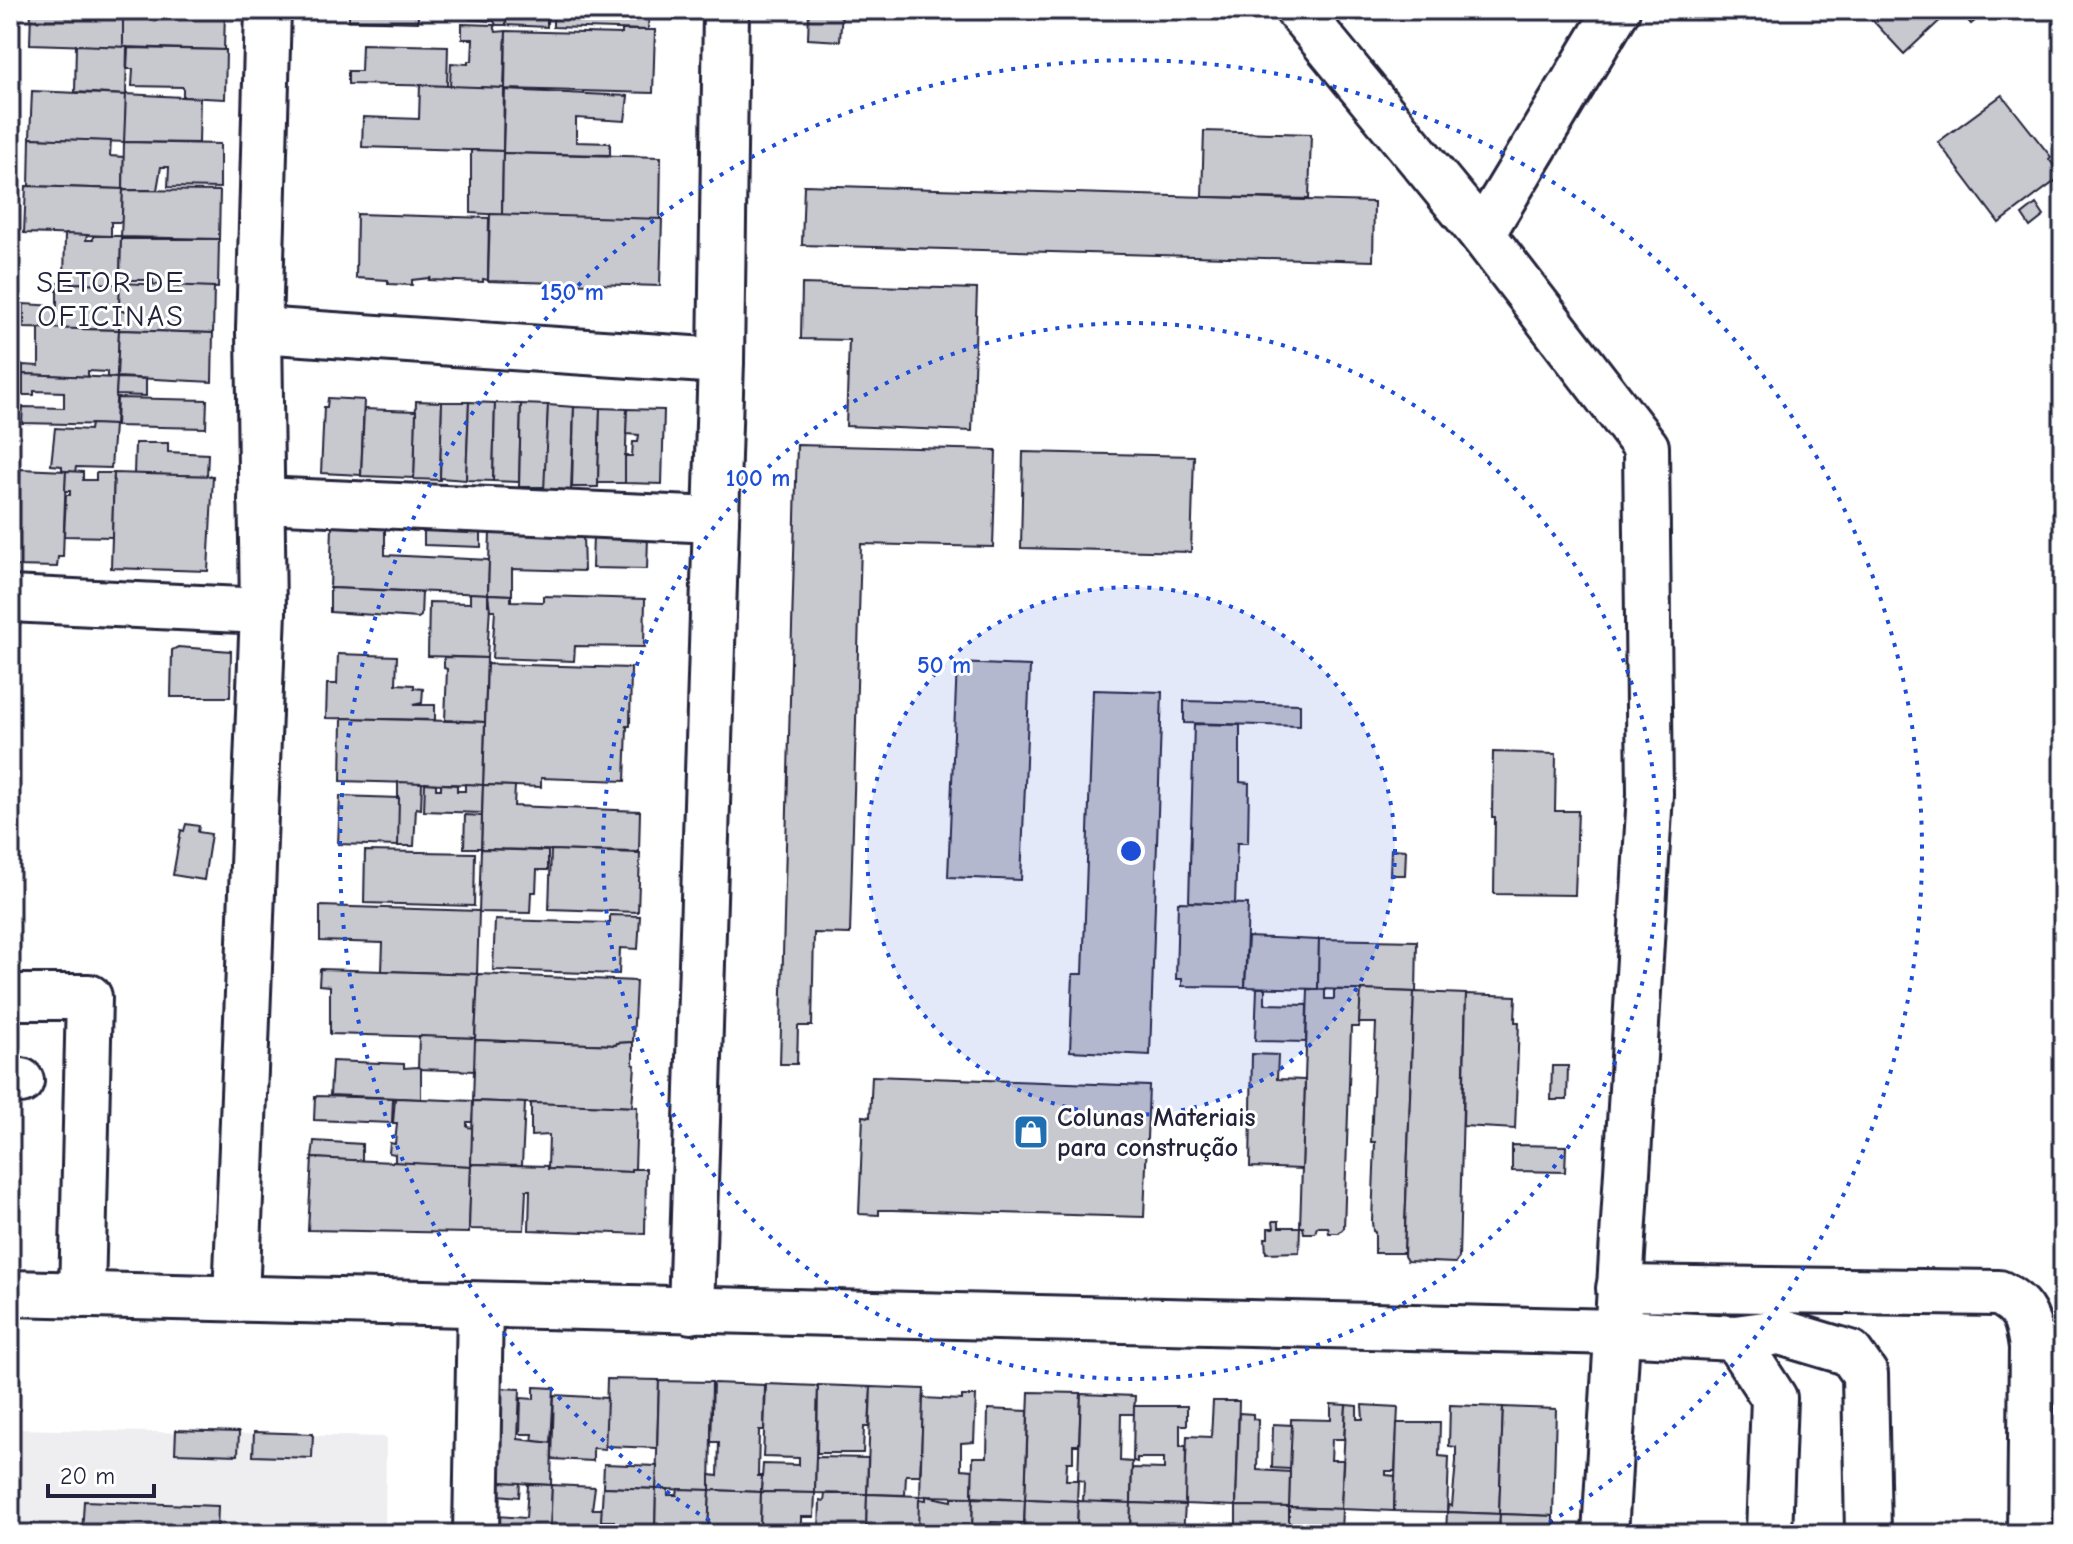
<svg xmlns="http://www.w3.org/2000/svg" width="2073" height="1544" font-family="'Comic Neue',sans-serif">
	<style>
		.built { fill: #eeeef1 }
		.building { fill: #c8c8cf; stroke: #22223b; stroke-width: 2 }
		.lines { fill: none; stroke-linecap: round; stroke-linejoin: round }
		.minor-casing { stroke: #22223b; stroke-width: 50 }
		.minor { stroke: #fff; stroke-width: 44 }
		.ring { fill: none; stroke: #1d4ed8; stroke-width: 4; stroke-dasharray: 4 8 }
		.labels { text-anchor: middle; stroke-width: 6; stroke-linejoin: round; paint-order: stroke }
		.poi-label { font-size: 26px; font-weight: bold; fill: #22223b; stroke: #fff; text-anchor: start }
		.quarter-label { font-size: 30px; letter-spacing: 2px; fill: #22223b; stroke: #fff }
		.centre { fill: #1d4ed8; stroke: #fff; stroke-width: 4 }
		.ring-label { font-size: 24px; text-anchor: middle; font-weight: bold; fill: #1d4ed8; stroke: #fff; stroke-width: 6; stroke-linejoin: round; paint-order: stroke }
	</style>
	<rect width="100%" height="100%" fill="#fff"/>
	<filter id="ink" filterUnits="userSpaceOnUse"><feTurbulence type="fractalNoise" baseFrequency=".0125" numOctaves="2"/><feDisplacementMap in="SourceGraphic" scale="16" xChannelSelector="R" yChannelSelector="G"/><feConvolveMatrix kernelMatrix="1 2 1 2 8 2 1 2 1" color-interpolation-filters="sRGB"/></filter>
	<g filter="url(#ink)">
		<polygon class="built" points="15,1429 386,1437 385,1534 12,1534"/>
		<g class="building">
			<polygon points="31,10 123,10 123,47 30,44"/>
			<polygon points="123,10 225,10 224,50 123,47"/>
			<polygon points="349,10 418,10 418,22 349,20"/>
			<polygon points="470,10 507,10 506,25 496,25 494,21 469,19"/>
			<polygon points="507,10 547,10 547,27 506,25"/>
			<polygon points="553,10 649,10 648,30 553,27"/>
			<polygon points="809,10 842,10 840,41 808,39"/>
			<polygon points="1863,10 1942,10 1946,15 1904,54"/>
			<polygon points="1959,10 1988,10 1971,24"/>
			<polygon points="462,24 494,25 496,32 506,31 504,88 450,87 451,63 468,64 468,61 472,61 473,39 462,39"/>
			<polygon points="622,30 655,30 653,93 505,89 506,31 622,34"/>
			<polygon points="362,44 448,46 447,86 348,84 348,71 361,71"/>
			<polygon points="76,45 127,47 126,95 75,92"/>
			<polygon points="128,48 226,50 225,99 183,97 183,87 132,86 133,69 127,69"/>
			<polygon points="420,85 504,88 503,151 362,147 363,117 419,119"/>
			<polygon points="505,90 628,96 625,121 576,118 576,142 610,143 610,155 503,153"/>
			<polygon points="32,91 126,95 125,142 30,138"/>
			<polygon points="126,94 200,98 199,143 124,142"/>
			<polygon points="2002,95 2051,157 2049,159 2062,176 1999,223 1938,142"/>
			<polygon points="1204,131 1311,134 1309,199 1202,197"/>
			<polygon points="30,138 111,141 110,156 124,157 123,189 29,186"/>
			<polygon points="124,142 220,144 220,188 168,187 169,167 161,167 157,190 123,190"/>
			<polygon points="471,150 503,151 502,215 471,213"/>
			<polygon points="503,153 661,157 660,220 502,215"/>
			<polygon points="804,185 1374,202 1373,261 802,245"/>
			<polygon points="26,186 123,189 122,222 111,222 111,236 24,233"/>
			<polygon points="123,190 220,191 219,239 121,237"/>
			<polygon points="2036,204 2044,216 2030,227 2022,215"/>
			<polygon points="357,214 489,218 488,280 483,279 483,282 429,280 430,278 412,280 412,285 388,284 388,280 356,278"/>
			<polygon points="490,214 662,219 660,286 488,281"/>
			<polygon points="65,234 87,235 86,240 93,240 93,236 121,236 120,284 64,283"/>
			<polygon points="121,239 219,239 218,288 153,285 153,280 120,280"/>
			<polygon points="57,283 120,284 119,330 24,328 24,304 57,306"/>
			<polygon points="120,283 214,287 213,333 119,330 120,311 128,311 128,306 119,306"/>
			<polygon points="802,284 977,289 972,431 846,426 849,340 801,339"/>
			<polygon points="39,328 119,330 117,378 107,377 107,372 88,371 88,377 23,374 23,365 39,366"/>
			<polygon points="119,330 213,333 212,382 117,377"/>
			<polygon points="23,374 117,378 115,425 22,423 23,407 64,408 64,392 34,391 34,395 23,395"/>
			<polygon points="117,378 146,379 146,396 116,395"/>
			<polygon points="117,398 207,400 206,428 116,426"/>
			<polygon points="328,398 364,400 361,475 321,473 324,407 327,407"/>
			<polygon points="416,401 442,402 440,480 414,479"/>
			<polygon points="442,402 469,402 466,480 440,478"/>
			<polygon points="469,402 495,403 493,481 466,480"/>
			<polygon points="495,403 521,404 519,482 493,481"/>
			<polygon points="521,404 548,405 545,487 519,487"/>
			<polygon points="548,405 574,407 571,491 544,491"/>
			<polygon points="574,407 600,408 598,487 572,487"/>
			<polygon points="600,408 627,409 625,483 598,483"/>
			<polygon points="364,409 416,411 414,478 361,476"/>
			<polygon points="627,409 664,410 662,484 625,483 625,456 632,456 633,442 638,442 639,435 626,434"/>
			<polygon points="91,424 114,425 111,468 76,467 75,472 66,471 62,471 62,466 51,465 55,428 90,430"/>
			<polygon points="135,443 168,443 168,452 208,454 207,476 134,474"/>
			<polygon points="797,445 996,450 993,547 861,544 850,934 814,933 812,1026 798,1026 797,1064 780,1064"/>
			<polygon points="1023,452 1194,456 1191,552 1021,548"/>
			<polygon points="20,469 66,471 63,557 58,557 57,567 15,566"/>
			<polygon points="66,471 83,472 83,480 96,480 96,473 114,473 112,537 64,536 66,495 70,495 70,491 65,491"/>
			<polygon points="114,473 213,476 208,571 111,568"/>
			<polygon points="332,526 385,528 385,555 489,560 488,594 330,588"/>
			<polygon points="424,530 481,531 481,547 424,545"/>
			<polygon points="490,532 583,535 584,571 512,569 512,595 488,594"/>
			<polygon points="593,535 648,537 647,569 592,568"/>
			<polygon points="330,588 422,592 421,616 418,618 330,612"/>
			<polygon points="470,593 488,594 488,605 490,605 487,658 428,656 429,602 470,603"/>
			<polygon points="488,594 511,595 511,601 543,602 543,596 645,599 644,647 575,646 574,661 492,658 495,610 490,610"/>
			<polygon points="178,647 231,651 230,697 171,697 172,650"/>
			<polygon points="338,654 397,656 396,684 414,685 414,688 423,689 422,703 413,705 435,705 435,720 326,718 327,684 337,684"/>
			<polygon points="444,657 487,658 485,722 445,720 447,669 444,668"/>
			<polygon points="957,663 1030,666 1021,880 948,877"/>
			<polygon points="487,664 631,668 630,726 625,726 627,727 625,781 541,778 541,787 483,785"/>
			<polygon points="1093,690 1162,692 1150,1055 1070,1051 1073,974 1083,974"/>
			<polygon points="1184,701 1300,704 1300,726 1184,723"/>
			<polygon points="342,718 485,722 483,785 341,781"/>
			<polygon points="1194,724 1240,725 1240,782 1249,783 1248,843 1237,843 1235,904 1189,902"/>
			<polygon points="1493,752 1556,754 1555,811 1578,811 1575,895 1494,894 1495,817 1492,817"/>
			<polygon points="398,782 422,783 421,809 416,808 414,846 398,846"/>
			<polygon points="425,783 436,784 436,789 441,789 441,784 457,785 457,791 465,791 465,784 483,785 482,813 424,811"/>
			<polygon points="483,785 515,786 514,806 640,811 639,852 481,849"/>
			<polygon points="340,796 399,798 398,846 338,844"/>
			<polygon points="465,815 482,816 481,848 464,848"/>
			<polygon points="186,824 199,826 198,832 211,834 204,880 173,875 181,830 184,831"/>
			<polygon points="481,849 548,851 548,870 537,870 536,892 531,892 530,913 479,912"/>
			<polygon points="1391,849 1406,850 1405,875 1390,875"/>
			<polygon points="551,850 640,853 638,912 549,909"/>
			<polygon points="365,851 475,853 474,906 364,903"/>
			<polygon points="1178,902 1248,904 1245,987 1182,986 1182,979 1176,979"/>
			<polygon points="320,906 479,911 477,974 382,971 383,943 320,941"/>
			<polygon points="610,915 640,916 638,949 620,948 619,974 493,970 495,920 610,923"/>
			<polygon points="1248,937 1319,940 1318,989 1245,987"/>
			<polygon points="1319,939 1417,941 1416,992 1318,989"/>
			<polygon points="320,969 478,974 475,1038 330,1034 330,986 319,985"/>
			<polygon points="478,974 636,981 633,1042 617,1043 616,1045 475,1040"/>
			<polygon points="1257,988 1265,988 1265,1004 1307,1005 1306,1042 1255,1041"/>
			<polygon points="1308,989 1325,990 1325,999 1334,999 1334,990 1361,990 1359,1027 1351,1027 1344,1228 1339,1233 1329,1233 1328,1227 1317,1227 1315,1233 1304,1233 1303,1227 1300,1227"/>
			<polygon points="1361,990 1414,992 1404,1253 1375,1253 1375,1232 1373,1231 1372,1222 1375,1142 1371,1142 1376,1023 1359,1023"/>
			<polygon points="1414,992 1466,994 1459,1258 1455,1263 1407,1261 1404,1256"/>
			<polygon points="1466,994 1516,996 1515,1022 1519,1022 1515,1129 1463,1126"/>
			<polygon points="419,1036 475,1038 475,1071 418,1069"/>
			<polygon points="475,1040 616,1045 617,1043 633,1042 633,1064 635,1065 632,1107 473,1101"/>
			<polygon points="1252,1054 1278,1055 1277,1079 1305,1080 1302,1169 1250,1167"/>
			<polygon points="332,1061 404,1064 404,1068 418,1067 421,1069 421,1099 330,1095"/>
			<polygon points="1552,1066 1568,1066 1567,1100 1551,1100"/>
			<polygon points="872,1076 1149,1086 1144,1217 892,1210 879,1210 879,1215 859,1214 863,1116 870,1117"/>
			<polygon points="315,1096 393,1098 392,1123 314,1120"/>
			<polygon points="395,1098 474,1101 472,1122 467,1122 467,1127 473,1128 471,1166 395,1163 395,1154 389,1153 390,1143 395,1144 397,1123 393,1123"/>
			<polygon points="473,1101 525,1103 522,1165 471,1164"/>
			<polygon points="531,1103 637,1107 635,1169 631,1169 631,1172 548,1169 549,1135 531,1136"/>
			<polygon points="314,1141 362,1144 362,1161 312,1158"/>
			<polygon points="1512,1145 1566,1146 1565,1172 1512,1171"/>
			<polygon points="312,1158 471,1166 469,1233 308,1230"/>
			<polygon points="471,1164 548,1166 548,1169 631,1172 631,1169 646,1169 645,1234 529,1230 530,1190 526,1190 524,1230 469,1229"/>
			<polygon points="1273,1221 1279,1221 1279,1227 1300,1227 1299,1252 1266,1253 1265,1238 1268,1238 1268,1228 1274,1228"/>
			<polygon points="607,1379 659,1380 657,1448 605,1446"/>
			<polygon points="659,1381 712,1382 710,1490 656,1489"/>
			<polygon points="713,1383 765,1385 764,1430 759,1430 758,1476 762,1476 761,1492 710,1490 710,1475 718,1476 719,1442 711,1442"/>
			<polygon points="766,1384 818,1386 815,1493 761,1492 763,1464 799,1465 799,1458 763,1457"/>
			<polygon points="818,1385 871,1387 869,1427 864,1427 863,1453 817,1453"/>
			<polygon points="534,1387 554,1388 551,1443 532,1442 533,1434 520,1434 521,1398 534,1399"/>
			<polygon points="871,1387 924,1389 920,1475 906,1475 905,1495 867,1494"/>
			<polygon points="501,1388 520,1389 518,1439 552,1443 551,1485 498,1482"/>
			<polygon points="1029,1392 1081,1393 1079,1445 1073,1445 1073,1462 1067,1462 1066,1480 1078,1480 1077,1501 1025,1499"/>
			<polygon points="1081,1394 1135,1396 1134,1414 1121,1414 1120,1461 1132,1462 1131,1503 1083,1502 1084,1481 1078,1480"/>
			<polygon points="554,1395 607,1398 605,1449 593,1448 593,1461 552,1459"/>
			<polygon points="962,1396 976,1396 974,1442 961,1443 961,1469 973,1470 972,1497 920,1496 923,1398 962,1400"/>
			<polygon points="1213,1401 1239,1401 1236,1506 1184,1504 1187,1436 1211,1437"/>
			<polygon points="1331,1404 1346,1405 1344,1439 1332,1439 1331,1460 1343,1460 1341,1509 1289,1507 1291,1419 1331,1420"/>
			<polygon points="1346,1405 1357,1406 1357,1419 1363,1419 1362,1405 1398,1407 1395,1471 1386,1471 1386,1475 1395,1476 1394,1511 1341,1509"/>
			<polygon points="1450,1405 1503,1407 1499,1514 1447,1512 1448,1505 1452,1506 1456,1461 1456,1447 1449,1446"/>
			<polygon points="1134,1406 1187,1406 1187,1425 1180,1425 1180,1446 1186,1446 1185,1505 1131,1503 1132,1468 1164,1469 1164,1458 1137,1458 1137,1462 1133,1461"/>
			<polygon points="1503,1407 1556,1409 1553,1516 1499,1514"/>
			<polygon points="988,1409 1028,1411 1025,1500 972,1497 973,1457 987,1457"/>
			<polygon points="1239,1413 1253,1414 1253,1419 1258,1420 1257,1470 1290,1472 1289,1507 1236,1506"/>
			<polygon points="1397,1423 1440,1423 1439,1456 1449,1457 1447,1512 1394,1511"/>
			<polygon points="1273,1424 1292,1425 1290,1469 1272,1468"/>
			<polygon points="176,1430 239,1432 238,1455 175,1453"/>
			<polygon points="254,1432 313,1434 312,1458 253,1456"/>
			<polygon points="816,1457 868,1458 867,1494 815,1493"/>
			<polygon points="604,1464 657,1466 656,1489 603,1487"/>
			<polygon points="498,1482 520,1483 519,1497 498,1495"/>
			<polygon points="528,1484 552,1485 550,1534 497,1534 497,1516 526,1518"/>
			<polygon points="552,1485 595,1487 592,1509 602,1509 601,1534 550,1534"/>
			<polygon points="603,1487 656,1489 655,1534 613,1534 614,1521 601,1521"/>
			<polygon points="656,1489 668,1489 668,1495 677,1495 678,1489 710,1490 708,1534 655,1534"/>
			<polygon points="710,1490 761,1492 760,1534 708,1534"/>
			<polygon points="761,1492 815,1493 814,1517 801,1517 801,1532 814,1534 760,1534"/>
			<polygon points="825,1494 867,1494 866,1534 819,1534 820,1500 824,1501"/>
			<polygon points="867,1494 920,1496 918,1534 866,1534"/>
			<polygon points="926,1496 952,1501 952,1497 973,1498 972,1534 918,1534 919,1499 926,1500"/>
			<polygon points="973,1498 1025,1500 1024,1523 991,1522 990,1531 1024,1528 1024,1534 972,1534"/>
			<polygon points="1025,1499 1078,1501 1077,1534 1024,1534"/>
			<polygon points="84,1501 218,1506 217,1534 82,1534"/>
			<polygon points="1078,1501 1131,1503 1130,1534 1077,1534"/>
			<polygon points="1131,1503 1185,1505 1183,1534 1130,1534"/>
			<polygon points="1236,1506 1289,1507 1289,1534 1236,1534"/>
			<polygon points="1289,1507 1342,1509 1341,1534 1289,1534"/>
			<polygon points="1447,1512 1500,1514 1499,1534 1446,1534"/>
			<polygon points="1500,1514 1553,1516 1553,1534 1499,1534"/>
			<polygon points="1404,1526 1438,1527 1438,1534 1403,1534"/>
		</g>
		<g class="lines">
			<defs>
				<g id="minor">
					<polyline points="1298,10 1482,234 1646,447 1650,794 1605,1534"/>
					<polyline points="1482,234 1617,10"/>
					<polyline points="259,330 721,361"/>
					<polyline points="261,500 716,520"/>
					<polyline points="10,599 263,611"/>
					<polyline points="10,997 89,997 82,1295"/>
					<polyline points="10,1080 21,1081"/>
					<path d="M1619,1288L1999,1293C2025,1306 2028,1319 2032,1347L2030,1534"/>
					<polyline points="10,1293 1616,1332 1735,1338 1780,1332 1850,1353 1865,1374 1868,1534"/>
					<polyline points="236,1299 263,611 259,330 268,10"/>
					<polyline points="691,1311 721,361 726,10"/>
					<polyline points="1735,1338 1774,1398 1769,1534"/>
					<polyline points="476,1534 480,1305"/>
				</g>
			</defs>
			<use href="#minor" class="minor-casing"/>
			<use href="#minor" class="minor"/>
		</g>
	</g>
	<circle cx="1131" cy="851" r="264" fill="#1d4ed8" fill-opacity=".12"/>
	<g class="ring">
		<circle cx="1131" cy="851" r="264"/>
		<circle cx="1131" cy="851" r="528"/>
		<path d="M730 1533A791 791 0 1 1 1532 1533"/>
	</g>
	<defs>
		<symbol id="shop-square" viewBox="-11 -11 22 22"><rect x="-9" y="-9" width="18" height="18" rx="4" fill="#1f6fb2" stroke="#fff"/><path d="M-5-2.5h2.3a2.7 3.5 0 0 1 5.4 0H5L5.5 6h-11ZM-1.5-2.5h3a1.5 2.3 0 0 0-3 0Z" fill="#fff"/></symbol>
	</defs>
	<g fill-rule="evenodd">
		<use href="#shop-square" x="1011" y="1112" width="40" height="40"/>
	</g>
	<g class="labels">
		<g class="poi-label">
			<text x="1057" y="1126">Colunas Materiais<tspan x="1057" dy="30">para construção</tspan></text>
		</g>
		<g class="quarter-label">
			<text x="111" y="292">SETOR DE<tspan x="111" dy="34">OFICINAS</tspan></text>
		</g>
	</g>
	<circle cx="1131" cy="851" r="12" class="centre"/>
	<g class="ring-label">
		<text x="572" y="300">150 m</text>
		<text x="758" y="486">100 m</text>
		<text x="944" y="673">50 m</text>
	</g>
	<rect width="2073" height="1544" fill="none" stroke="#fff" stroke-width="40"/>
	<rect x="20" y="20" width="2033" height="1504" fill="none" stroke="#22223b" stroke-width="3" filter="url(#ink)"/>
	<path d="M48 1484v12h106v-12" fill="none" stroke="#22223b" stroke-width="4"/>
	<text x="60" y="1484" font-size="24" fill="#22223b" stroke="#ffffff" stroke-width="6" paint-order="stroke">20 m</text>
</svg>
